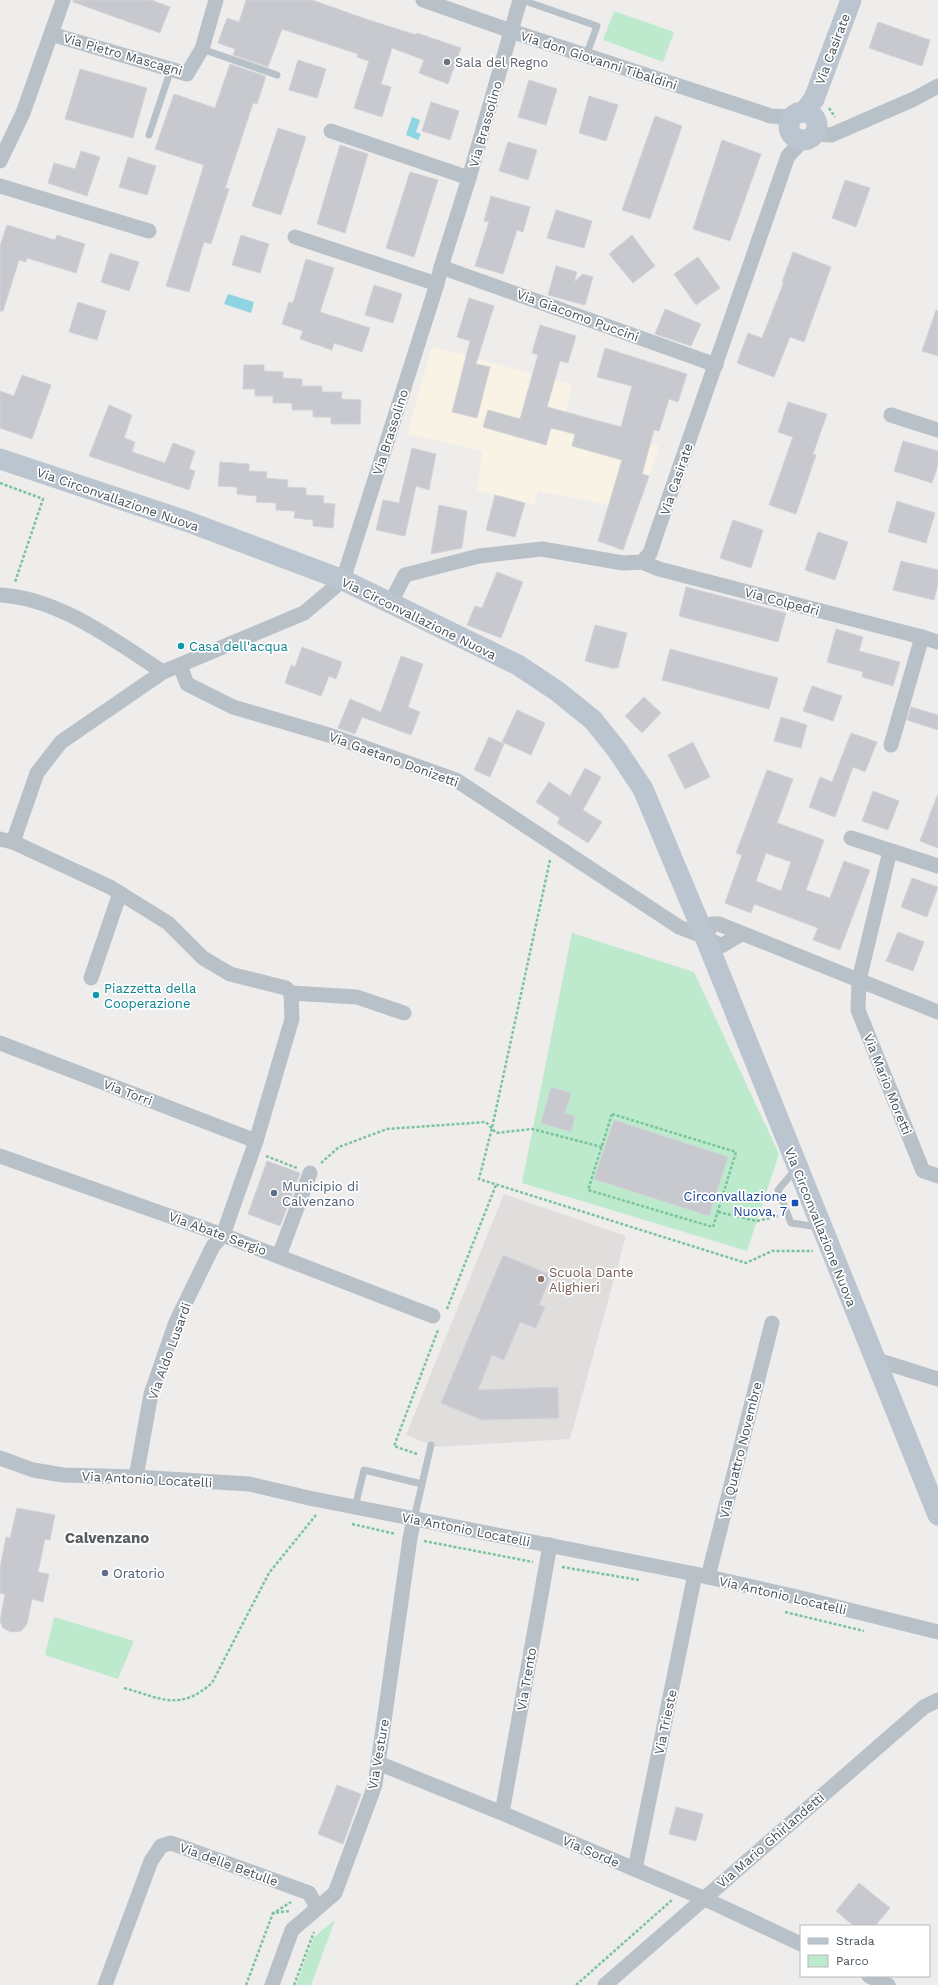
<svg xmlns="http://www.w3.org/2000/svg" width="938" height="1985" font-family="'Work Sans',sans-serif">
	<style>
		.commercial { fill: #f9f3e6 }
		.education { fill: #e0dddd }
		.green { fill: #bdeacd }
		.water { fill: #8ed4e3 }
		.building { fill: #c7c9cf; stroke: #d1d3d7; fill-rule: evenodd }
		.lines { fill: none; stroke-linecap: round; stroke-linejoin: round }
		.path { stroke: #79c49c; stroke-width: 2.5; stroke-dasharray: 3 2; stroke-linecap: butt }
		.lane { stroke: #b9c1c8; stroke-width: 7 }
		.street { stroke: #b9c1c8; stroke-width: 15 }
		.secondary { stroke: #bbc5cf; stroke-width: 21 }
		.worship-dot { fill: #6b7280; stroke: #fff; stroke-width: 1.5 }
		.culture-dot { fill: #0f9aa8; stroke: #fff; stroke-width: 1.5 }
		.service-dot { fill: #5c6f8a; stroke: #fff; stroke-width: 1.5 }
		.transit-dot { fill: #1a4fb4; stroke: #fff; stroke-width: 1.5 }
		.education-dot { fill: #8d6e63; stroke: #fff; stroke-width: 1.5 }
		.labels { text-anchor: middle; stroke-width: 3.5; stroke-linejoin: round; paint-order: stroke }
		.street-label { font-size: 13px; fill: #465058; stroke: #fff }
		.worship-label { font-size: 13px; fill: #5b616d; stroke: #fff; text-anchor: start }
		.culture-label { font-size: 13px; fill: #0d838f; stroke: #fff; text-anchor: start }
		.service-label { font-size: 13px; fill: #4e5e75; stroke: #fff; text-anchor: start }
		.transit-label { font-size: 13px; fill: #164399; stroke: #fff; text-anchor: end }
		.education-label { font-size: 13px; fill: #785e54; stroke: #fff; text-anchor: start }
		.quarter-label { font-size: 15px; font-weight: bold; fill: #595d60; stroke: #fff }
	</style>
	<rect width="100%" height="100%" fill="#efecec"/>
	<polygon class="commercial" points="432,346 572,385 566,412 652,436 650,444 659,446 636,514 610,505 538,491 534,505 477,490 483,451 407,434"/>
	<polygon class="education" points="504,1194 626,1236 570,1439 436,1447 406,1435"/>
	<g class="green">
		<polygon points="614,11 674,32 663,62 603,40"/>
		<polygon points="572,933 694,972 779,1154 747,1251 522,1183"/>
		<polygon points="54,1617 134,1641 118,1679 45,1655"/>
		<polygon points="335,1920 311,1985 296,1985 314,1937"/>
	</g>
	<g class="water">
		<polygon points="412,117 420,120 416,132 421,134 418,140 406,135"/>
		<polygon points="228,294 254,302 251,313 224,304"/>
	</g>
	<g class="building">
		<polygon points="73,0 151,0 170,7 160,33 73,2"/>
		<polygon points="246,0 312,0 366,19 416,35 417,33 461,48 448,84 419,73 424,60 392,48 381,84 391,87 382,117 354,108 369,61 357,57 358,54 282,29 268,67 233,55 235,49 218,43 227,18 239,22"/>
		<polygon points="878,22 930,40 922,66 869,48"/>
		<polygon points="298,60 326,69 317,98 289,90"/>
		<polygon points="230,64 265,76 265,79 257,104 253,103 239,146 225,188 229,189 211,244 204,242 189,292 166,286 204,165 155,149 174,94 215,108"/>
		<polygon points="80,69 147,88 133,138 65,119"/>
		<polygon points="529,80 557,89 546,125 518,117"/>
		<polygon points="589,96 618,105 606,141 579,133"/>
		<polygon points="431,102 459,111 450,140 422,131"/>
		<polygon points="655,116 682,126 650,219 622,210"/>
		<polygon points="278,128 306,137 281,215 252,206"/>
		<polygon points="722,140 761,154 730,241 693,229"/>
		<polygon points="508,142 537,150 528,180 499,171"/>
		<polygon points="340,145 368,154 345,233 317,224"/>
		<polygon points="81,151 100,157 87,196 48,183 54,163 75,169"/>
		<polygon points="128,157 156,166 147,195 119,187"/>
		<polygon points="410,172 438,180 414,257 386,248"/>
		<polygon points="845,180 870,188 856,227 832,218"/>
		<polygon points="491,196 530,207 523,232 517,230 503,274 475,266 489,222 484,221"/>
		<polygon points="556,210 592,221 584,248 547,238"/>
		<polygon points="7,225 55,240 57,235 85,244 76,273 27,258 26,262 19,260 3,311 0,311 0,246"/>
		<polygon points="241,235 269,244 260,273 232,265"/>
		<polygon points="632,235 655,266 633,283 609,254"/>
		<polygon points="793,252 831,267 804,342 790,337 774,377 737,363 748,333 762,338 784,282 782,282"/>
		<polygon points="110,253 139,262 129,291 101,282"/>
		<polygon points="698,257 720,288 696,305 674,274"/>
		<polygon points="306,259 334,268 320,312 370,328 362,352 334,343 332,350 300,339 303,331 282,324 289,302 293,303"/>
		<polygon points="556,266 577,272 574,282 583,274 593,277 585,305 548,295"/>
		<polygon points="374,285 402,294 393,323 365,315"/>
		<polygon points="469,298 494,306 476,364 490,367 477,418 452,412 470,341 457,337"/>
		<polygon points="78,302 106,311 97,340 69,332"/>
		<polygon points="665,309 701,324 691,346 655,334"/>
		<polygon points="936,310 938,311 938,356 922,351"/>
		<polygon points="540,325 576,336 568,363 560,361 547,407 621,427 632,386 597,377 605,348 687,374 678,402 669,399 659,431 654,430 642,474 649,476 623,550 598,541 622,460 572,446 575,434 551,428 546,445 483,427 488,410 520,419 538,355 532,353"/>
		<polygon points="244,365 264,365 264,371 283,372 283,378 302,379 302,386 322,386 322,392 342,392 341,399 361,400 360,424 331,424 331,417 313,417 313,410 292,410 292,403 273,403 273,396 255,396 255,389 243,389"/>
		<polygon points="22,375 51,385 32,439 0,428 0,391 14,396"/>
		<polygon points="788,402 827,414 813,454 816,455 796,514 769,505 793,437 778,432"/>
		<polygon points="109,405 132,415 124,438 135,442 132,452 165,463 173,443 195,451 189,469 195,471 189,490 89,456"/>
		<polygon points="903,441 938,451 938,465 932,483 894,471"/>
		<polygon points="412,448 436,454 429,490 416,486 405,536 376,530 383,500 399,503"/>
		<polygon points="220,462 249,464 249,471 267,472 266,478 288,480 287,487 306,488 306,495 324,496 323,503 335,504 333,528 313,526 313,520 294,518 295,511 276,510 276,503 256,502 257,496 237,494 237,487 218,486"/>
		<polygon points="495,495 525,503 515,537 486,530"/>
		<polygon points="897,501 935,513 926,543 888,532"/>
		<polygon points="439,505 467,511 462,548 431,554"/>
		<polygon points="733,520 763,530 751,568 720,558"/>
		<polygon points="818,532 848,542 835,580 805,570"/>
		<polygon points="901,561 938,570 938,584 934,600 893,590"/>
		<polygon points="497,572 523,582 501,638 467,625 475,606 482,608"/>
		<polygon points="686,587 786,613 778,642 679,616"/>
		<polygon points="595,625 627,633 618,668 612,667 615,669 585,661"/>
		<polygon points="836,629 863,637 859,651 900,662 893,686 862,677 863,672 827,662"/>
		<polygon points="302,647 342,662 336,679 329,676 321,696 285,683 291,665 295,667"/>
		<polygon points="670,649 778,678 769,709 662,680"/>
		<polygon points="401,656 423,664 408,707 420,712 411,735 362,717 355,734 338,728 350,699 381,712"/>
		<polygon points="812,686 842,696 833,721 803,711"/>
		<polygon points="644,697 661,713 642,733 625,716"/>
		<polygon points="911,707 938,715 938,730 907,720"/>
		<polygon points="517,710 545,723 531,755 502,742"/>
		<polygon points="781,717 807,725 801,748 774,741"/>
		<polygon points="851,733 877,742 865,772 853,767 835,817 809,807 820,777 832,782"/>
		<polygon points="489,737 504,744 490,777 474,770"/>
		<polygon points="693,742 710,777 685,789 668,755"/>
		<polygon points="585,768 601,777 583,810 602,822 588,843 557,823 560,818 536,802 549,782 570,796"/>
		<path d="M767,770L793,779L777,823L824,840L806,890L830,898L844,861L870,870L840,950L813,940L818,928L754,904L751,913L725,903L742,855L736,853ZM766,853L791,862L781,891L756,881Z"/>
		<polygon points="873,791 899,801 888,830 862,821"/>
		<polygon points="937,796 938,796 938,848 920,841"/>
		<polygon points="912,878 938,887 927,917 901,907"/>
		<polygon points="898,932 924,942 913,971 886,961"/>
		<polygon points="551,1087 571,1093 565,1113 575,1116 571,1132 541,1123"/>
		<polygon points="614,1120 728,1157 709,1216 594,1179"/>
		<polygon points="267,1161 300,1173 280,1226 248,1214"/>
		<polygon points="503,1255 551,1275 539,1305 545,1307 536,1328 520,1322 504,1360 492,1355 478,1390 558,1387 559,1418 482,1420 441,1403"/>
		<polygon points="17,1508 55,1515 50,1540 45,1539 38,1572 49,1574 43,1602 32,1599 27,1624 21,1631 11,1632 3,1628 0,1621 5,1594 0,1593 0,1568 6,1537 10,1538"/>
		<polygon points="337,1785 361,1794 343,1844 318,1834"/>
		<polygon points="676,1807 703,1814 696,1841 669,1834"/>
		<polygon points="859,1883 890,1908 875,1926 854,1926 836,1911"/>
	</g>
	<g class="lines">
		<g class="path">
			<polyline points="829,108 835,117"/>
			<polyline points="0,483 43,499 15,582"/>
			<polyline points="550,860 492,1128 479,1179 746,1263 772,1251 813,1251"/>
			<polygon points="612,1114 736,1152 713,1227 588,1190"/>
			<polyline points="266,1156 297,1168"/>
			<polyline points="321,1163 339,1147 387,1129 486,1122 496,1133 532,1129 602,1147"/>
			<polyline points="718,1212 757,1221 778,1216"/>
			<polyline points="447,1309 496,1185"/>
			<polyline points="417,1454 394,1446 438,1330"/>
			<polyline points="352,1524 396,1534"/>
			<polyline points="424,1541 533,1562"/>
			<polyline points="562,1567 639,1580"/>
			<polyline points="785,1612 864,1631"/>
			<path d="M124,1688C161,1698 179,1712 212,1683L269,1573L316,1515"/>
			<polyline points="272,1914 291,1902"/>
			<polyline points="246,1985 273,1913 290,1911"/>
			<polyline points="294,1985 314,1932"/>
			<polyline points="576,1985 672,1900"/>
		</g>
		<g class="lane">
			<polyline points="522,0 597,26 586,56"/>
			<polyline points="202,49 277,75"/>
			<polyline points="149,135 171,69"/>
			<polyline points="796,1169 778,1190 791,1223 819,1227"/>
			<polyline points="355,1507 364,1470 422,1484"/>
			<polyline points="414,1519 431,1445"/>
		</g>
		<g class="street">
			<polyline points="423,0 511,31 771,116 791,117"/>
			<polyline points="51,34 187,74 202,49 216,0"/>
			<polyline points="331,131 469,178"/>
			<polyline points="815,134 831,135 914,99 938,86"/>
			<polyline points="0,161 23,113 63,0"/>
			<polyline points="0,186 149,231"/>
			<polyline points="295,237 437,284"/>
			<polyline points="441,267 716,365"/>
			<polyline points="891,415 938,430"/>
			<polyline points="642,562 650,553 657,532 788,156 803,140"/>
			<path d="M0,595C59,598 115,641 163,672"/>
			<polyline points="390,604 405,575 479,556 542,549 623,563 642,562 659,569 922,637 891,745"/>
			<polyline points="922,637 938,642"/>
			<polyline points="180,665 187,684 233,707 332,736 456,780 679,927 705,937 721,946 741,934"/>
			<polyline points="851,838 938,866"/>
			<polyline points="0,839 13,842 110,887 168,923 203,958 230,974 286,988 291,993"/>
			<polyline points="13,842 37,773 61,742 163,672 304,613 343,580 437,284 441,267 469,178 520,0"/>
			<polyline points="890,851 859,980 858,1010 923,1171 938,1176"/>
			<polyline points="705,937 712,924 719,924 938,1012"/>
			<polyline points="91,978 120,893"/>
			<polyline points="291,993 357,997 404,1013"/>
			<polyline points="0,1043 256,1141"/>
			<polyline points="0,1156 223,1235 433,1316"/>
			<polyline points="279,1256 310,1173"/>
			<polyline points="874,1359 938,1379"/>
			<polyline points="0,1458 33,1470 63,1475 136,1477 249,1484 309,1498 695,1574 797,1597 938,1632"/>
			<polyline points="136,1477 151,1394 176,1322 213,1246 223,1235 256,1141 292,1019 291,993"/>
			<polyline points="708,1577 772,1323"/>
			<polyline points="378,1763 502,1813 703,1898 801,1944"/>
			<polyline points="502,1813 550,1545"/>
			<polyline points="635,1869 695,1574"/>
			<polyline points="869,1976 888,1985"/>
			<polyline points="105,1985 151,1861 161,1846 171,1843 309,1893 317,1907"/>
			<polyline points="272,1985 292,1930 335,1893 375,1785 410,1538 414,1519"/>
			<polyline points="605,1985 924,1707 938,1700"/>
		</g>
		<g class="secondary">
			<circle cx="803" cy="126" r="14"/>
			<polyline points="804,112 814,99 851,0"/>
			<polyline points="0,459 186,521 343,580 518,665 557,691 593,720 617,750 643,789 705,937 938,1515"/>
		</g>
	</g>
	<circle class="worship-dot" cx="447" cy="62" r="4"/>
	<g class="culture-dot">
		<circle cx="181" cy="646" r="4"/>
		<circle cx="96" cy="995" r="4"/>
	</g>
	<g class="service-dot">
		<circle cx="274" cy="1193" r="4"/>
		<circle cx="105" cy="1573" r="4"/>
	</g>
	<rect class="transit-dot" x="791" y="1199" width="8" height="8" rx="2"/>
	<circle class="education-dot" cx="541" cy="1279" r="4"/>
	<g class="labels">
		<g class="street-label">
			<text transform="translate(832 49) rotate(-69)" y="5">Via Casirate</text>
			<text transform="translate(123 54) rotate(16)" y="5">Via Pietro Mascagni</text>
			<text transform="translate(599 60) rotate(18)" y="5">Via don Giovanni Tibaldini</text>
			<text transform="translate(485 124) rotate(-74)" y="5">Via Brassolino</text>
			<text transform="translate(578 315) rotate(20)" y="5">Via Giacomo Puccini</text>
			<text transform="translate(390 432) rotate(-72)" y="5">Via Brassolino</text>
			<text transform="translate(676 479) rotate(-71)" y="5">Via Casirate</text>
			<text transform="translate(118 499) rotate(19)" y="5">Via Circonvallazione Nuova</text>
			<text transform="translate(782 601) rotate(15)" y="5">Via Colpedri</text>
			<text transform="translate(419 618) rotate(26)" y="5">Via Circonvallazione Nuova</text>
			<text transform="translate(394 759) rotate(20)" y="5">Via Gaetano Donizetti</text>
			<text transform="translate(888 1084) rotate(68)" y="5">Via Mario Moretti</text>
			<text transform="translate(128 1092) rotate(21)" y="5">Via Torri</text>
			<text transform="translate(821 1227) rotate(68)" y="5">Via Circonvallazione Nuova</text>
			<text transform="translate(218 1233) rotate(20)" y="5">Via Abate Sergio</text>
			<text transform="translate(169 1351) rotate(-70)" y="5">Via Aldo Lusardi</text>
			<text transform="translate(740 1450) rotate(-76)" y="5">Via Quattro Novembre</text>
			<text transform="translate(147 1479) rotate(3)" y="5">Via Antonio Locatelli</text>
			<text transform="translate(466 1529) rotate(11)" y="5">Via Antonio Locatelli</text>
			<text transform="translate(783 1595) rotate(13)" y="5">Via Antonio Locatelli</text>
			<text transform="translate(526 1679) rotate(-80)" y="5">Via Trento</text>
			<text transform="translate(665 1722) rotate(-78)" y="5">Via Trieste</text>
			<text transform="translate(378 1754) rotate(-80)" y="5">Via Vesture</text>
			<text transform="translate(770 1840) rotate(-41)" y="5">Via Mario Ghirlandetti</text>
			<text transform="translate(591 1851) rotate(23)" y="5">Via Sorde</text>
			<text transform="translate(229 1864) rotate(20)" y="5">Via delle Betulle</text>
		</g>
		<g class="worship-label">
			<text x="455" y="67">Sala del Regno</text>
		</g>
		<g class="culture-label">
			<text x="189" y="651">Casa dell'acqua</text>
			<text x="104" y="993">Piazzetta della<tspan x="104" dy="15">Cooperazione</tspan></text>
		</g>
		<g class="service-label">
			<text x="282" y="1191">Municipio di<tspan x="282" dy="15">Calvenzano</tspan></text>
			<text x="113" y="1578">Oratorio</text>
		</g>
		<g class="transit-label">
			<text x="787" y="1201">Circonvallazione<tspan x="787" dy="15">Nuova, 7</tspan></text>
		</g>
		<g class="education-label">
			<text x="549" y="1277">Scuola Dante<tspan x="549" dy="15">Alighieri</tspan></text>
		</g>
		<g class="quarter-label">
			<text x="107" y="1543">Calvenzano</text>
		</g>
	</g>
	<rect x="800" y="1925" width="130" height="52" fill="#ffffff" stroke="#b5b9bc"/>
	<rect x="808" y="1938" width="20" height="6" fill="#bbc5cf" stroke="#b5b9bc"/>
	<text x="836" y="1945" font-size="12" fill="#465058">Strada</text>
	<rect x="808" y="1955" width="20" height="12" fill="#bdeacd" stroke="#b5b9bc"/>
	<text x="836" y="1965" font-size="12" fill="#465058">Parco</text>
</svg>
